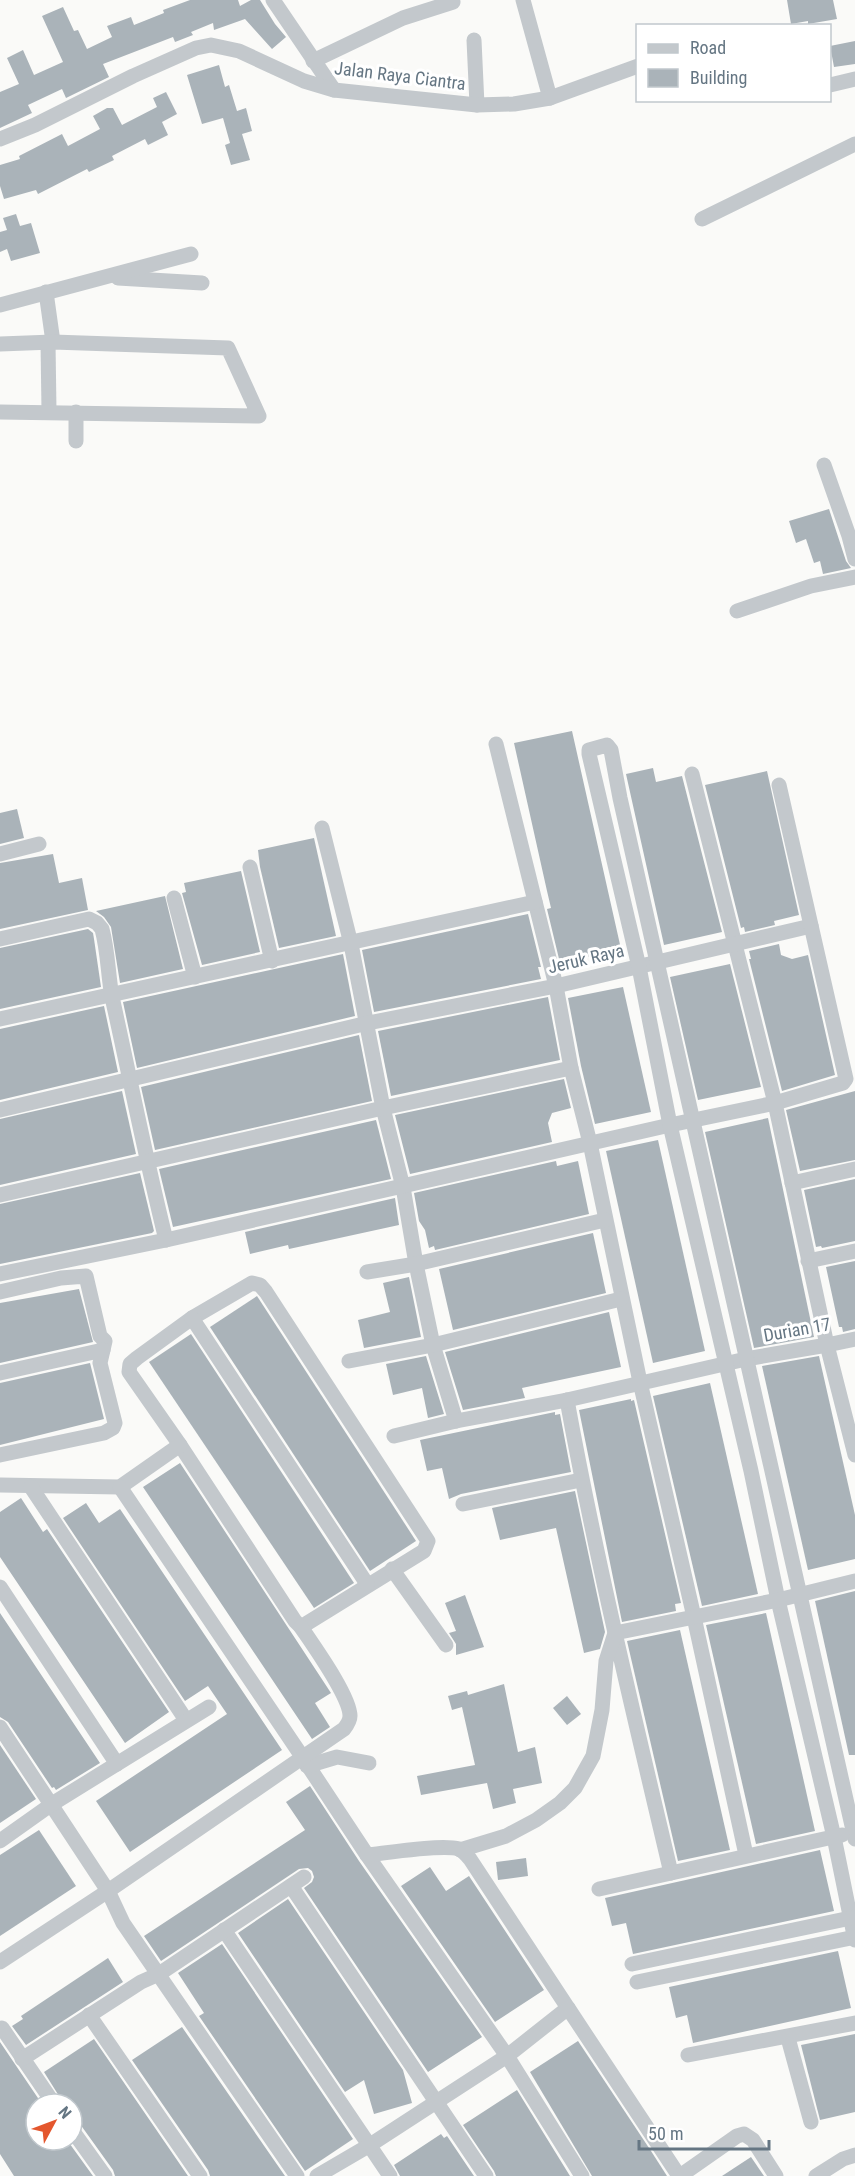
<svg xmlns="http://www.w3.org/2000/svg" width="855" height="2176" font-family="'Roboto Condensed',sans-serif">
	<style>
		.building { fill: #aab3b9 }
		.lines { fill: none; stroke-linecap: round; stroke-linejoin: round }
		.minor { stroke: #c3c8cc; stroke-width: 15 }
		.labels { text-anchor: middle; stroke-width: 6; stroke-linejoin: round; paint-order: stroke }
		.street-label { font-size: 18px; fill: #657683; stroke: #fff }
	</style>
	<rect width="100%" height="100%" fill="#fafaf8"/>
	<g class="building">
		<polygon points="190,0 238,0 240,6 251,0 260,0 275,24 286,37 272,49 245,19 214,30 213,23 191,32 193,35 175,42 173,37 103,64 109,77 66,98 62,89 28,105 32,113 0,128 0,92 19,84 7,58 23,50 34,75 63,62 42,16 63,7 74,31 78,30 87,49 112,37 107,26 131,17 134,25 164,13 163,10"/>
		<polygon points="787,0 833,0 837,19 808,24 808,21 791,24"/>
		<polygon points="855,41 855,64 834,67 830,46"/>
		<polygon points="219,65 225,87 229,85 237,111 246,108 252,131 242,134 250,160 231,165 225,145 230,143 223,118 202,124 187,75"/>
		<polygon points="166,92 177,114 162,122 168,135 148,145 145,139 112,156 114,160 89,172 87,169 38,194 36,190 4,199 0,186 0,165 20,159 19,156 62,134 68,146 100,129 93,116 107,108 113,108 122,125 157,107 153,98"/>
		<polygon points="16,214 20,226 31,223 40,253 11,261 7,249 0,252 0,232 7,230 3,218"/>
		<polygon points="829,509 846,561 851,568 823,574 820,561 814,563 806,539 796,543 789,521"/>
		<polygon points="572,731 621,949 560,963 547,909 551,908 547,891 514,743"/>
		<polygon points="653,768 656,782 682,776 722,932 664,945 626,774"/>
		<polygon points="767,771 799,915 774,921 775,925 745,932 744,927 741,928 705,785"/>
		<polygon points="17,809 24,838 0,844 0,813"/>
		<polygon points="314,838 336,936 279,948 260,867 258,850"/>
		<polygon points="53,854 59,883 82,878 88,910 0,929 0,863"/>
		<polygon points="241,871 260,952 202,965 182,893 186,892 184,883"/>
		<polygon points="165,896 183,969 120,983 111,927 104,917 96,911"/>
		<polygon points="528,914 541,967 538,967 541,979 374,1012 362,950"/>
		<polygon points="88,929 93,933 94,939 101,987 0,1009 0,948"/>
		<polygon points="779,944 781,955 792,959 808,955 835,1075 782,1091 749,959 751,959 749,951"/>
		<polygon points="343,954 355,1016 137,1068 123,1002"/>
		<polygon points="730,964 761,1087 698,1100 670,977"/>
		<polygon points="623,987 651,1112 595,1124 581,1066 568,998"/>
		<polygon points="548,997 560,1060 391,1096 378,1031"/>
		<polygon points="104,1006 118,1072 0,1100 0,1029"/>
		<polygon points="359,1035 372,1101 155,1150 141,1087"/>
		<polygon points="564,1079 571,1108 552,1113 548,1123 552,1142 410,1174 395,1115"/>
		<polygon points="122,1091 136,1154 0,1185 0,1119"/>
		<polygon points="855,1091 855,1160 800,1171 786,1110"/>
		<polygon points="768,1118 814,1337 754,1348 705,1132"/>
		<polygon points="376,1120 391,1179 173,1227 159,1169"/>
		<polygon points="658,1140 705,1351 653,1363 606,1151"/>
		<polygon points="556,1161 557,1166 578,1161 589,1214 435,1250 434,1246 429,1248 425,1230 419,1221 414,1193"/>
		<polygon points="140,1173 154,1231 152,1233 0,1264 0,1204"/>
		<polygon points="855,1179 855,1241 822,1248 821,1246 816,1247 804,1190"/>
		<polygon points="395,1198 399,1225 289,1249 288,1245 250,1254 245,1232"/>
		<polygon points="593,1233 606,1293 453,1330 439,1269"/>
		<polygon points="855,1261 855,1329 843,1332 842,1327 839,1327 826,1267"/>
		<polygon points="409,1277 421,1337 364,1348 358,1320 390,1312 383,1283"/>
		<polygon points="79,1289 93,1342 0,1363 0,1303"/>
		<polygon points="257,1296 416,1541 370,1571 210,1327"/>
		<polygon points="609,1312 621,1367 522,1388 525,1398 463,1410 445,1352"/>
		<polygon points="191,1334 354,1583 314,1608 149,1362"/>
		<polygon points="426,1356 444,1414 428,1418 422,1388 393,1395 386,1364"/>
		<polygon points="819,1356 855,1515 855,1559 808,1570 762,1366"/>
		<polygon points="90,1363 104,1419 0,1445 0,1383"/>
		<polygon points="710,1383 758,1594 702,1606 653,1396"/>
		<polygon points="631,1399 631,1401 634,1400 681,1603 675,1604 676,1611 622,1622 579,1410"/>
		<polygon points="555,1412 555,1415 560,1414 571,1472 461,1494 449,1499 442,1468 427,1471 420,1440"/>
		<polygon points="180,1463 331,1693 315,1703 330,1727 312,1739 143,1487"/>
		<polygon points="575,1491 605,1632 600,1649 584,1653 556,1528 500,1540 492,1508"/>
		<polygon points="21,1498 43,1532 47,1529 169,1712 125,1743 0,1557 0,1512"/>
		<polygon points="86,1503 99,1523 120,1509 282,1750 130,1852 96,1801 227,1714 208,1686 185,1701 63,1518"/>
		<polygon points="855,1591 855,1755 849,1755 815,1601"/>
		<polygon points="465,1595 484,1647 456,1655 456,1644 449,1633 456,1631 445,1603"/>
		<polygon points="0,1613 100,1763 56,1790 54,1787 52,1788 8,1722 0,1717"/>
		<polygon points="766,1613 815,1831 756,1844 706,1625"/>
		<polygon points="680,1630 730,1850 678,1861 627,1641"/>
		<polygon points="504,1684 518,1752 535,1747 542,1783 513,1789 516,1803 493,1809 487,1783 421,1795 417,1776 475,1765 462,1707 452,1710 448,1696 467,1691 468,1695"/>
		<polygon points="567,1696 581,1714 567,1725 553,1708"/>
		<polygon points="0,1745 36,1799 0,1823"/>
		<polygon points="310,1786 359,1861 482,2037 428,2072 304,1888 312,1882 314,1877 312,1871 308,1868 299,1869 161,1961 144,1936 305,1830 286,1802"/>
		<polygon points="39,1830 76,1886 0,1936 0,1855"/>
		<polygon points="820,1850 834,1911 633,1954 626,1923 612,1926 605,1898"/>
		<polygon points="526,1858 528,1876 498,1880 496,1862"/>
		<polygon points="430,1867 446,1891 469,1876 544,1990 495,2022 401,1886"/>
		<polygon points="288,1899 403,2070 412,2103 374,2114 364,2080 345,2092 238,1933"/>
		<polygon points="222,1944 353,2139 305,2171 199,2016 204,2013 178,1973"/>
		<polygon points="838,1951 851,2008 693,2043 687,2015 676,2018 669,1987"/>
		<polygon points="108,1958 123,1982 26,2045 12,2026 23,2019 21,2016"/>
		<polygon points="182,2027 285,2176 210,2176 208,2170 132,2060"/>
		<polygon points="855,2034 855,2112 820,2120 801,2045"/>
		<polygon points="94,2039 188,2176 115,2176 113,2170 80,2124 72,2120 72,2104 64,2104 44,2072"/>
		<polygon points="578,2041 651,2151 667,2176 592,2176 530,2072"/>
		<polygon points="0,2042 42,2104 36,2104 36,2140 67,2140 93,2176 14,2176 0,2154"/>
		<polygon points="517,2090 570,2176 496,2176 494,2171 463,2125"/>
		<polygon points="441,2134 444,2138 447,2136 474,2176 400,2176 394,2165"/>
		<polygon points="751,2157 764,2176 722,2176"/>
	</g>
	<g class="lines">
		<g class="minor">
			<polyline points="273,0 334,90"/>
			<polyline points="523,0 550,98"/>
			<polyline points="474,40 477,105"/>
			<polyline points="313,61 403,18 453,2"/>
			<polyline points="830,85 855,79"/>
			<polyline points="0,139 35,125 133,76 196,48 211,45 239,51 304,81 334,90 477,105 514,104 550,98 638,66"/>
			<polyline points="702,219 855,144"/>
			<polyline points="118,278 202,283"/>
			<polyline points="46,292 53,342"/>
			<polyline points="0,305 191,254"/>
			<polyline points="48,342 49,411"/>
			<polyline points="0,344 53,342 228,348 259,416 0,412"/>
			<polyline points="76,441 76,412"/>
			<polyline points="824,465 849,536 855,559"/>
			<polyline points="737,611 811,586 855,577"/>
			<polyline points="496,744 556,986 571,1068 590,1143 640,1382 694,1617 746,1855"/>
			<polyline points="692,774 775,1103 827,1345 855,1455"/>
			<polyline points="322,828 351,944 383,1108 403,1187 416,1264 433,1345 456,1421"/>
			<polyline points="0,854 39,844"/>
			<polyline points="250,867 272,961"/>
			<polyline points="174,898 195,977"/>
			<path d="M0,939L89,919L97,923L102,929C108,951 108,975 112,997C130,1078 146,1160 166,1240"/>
			<polyline points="0,1019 535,902"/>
			<polyline points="0,1110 368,1023 556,986 811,926"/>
			<polyline points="792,1183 855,1169"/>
			<polyline points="0,1195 383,1108 571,1068"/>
			<polyline points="808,1261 855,1251"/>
			<polyline points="367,1272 416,1264 605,1220"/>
			<polyline points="0,1274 166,1240 670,1125 775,1103 843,1083 846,1079 779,785"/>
			<polygon points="252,1283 260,1285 266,1292 428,1541 424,1551 301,1627 295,1621 180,1445 129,1372 130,1364 137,1358 192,1318"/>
			<polyline points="0,1292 61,1278 86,1276 100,1336 105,1341 100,1363 115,1423 113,1428 104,1433 0,1455"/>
			<polyline points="192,1318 367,1584"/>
			<polyline points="349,1361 433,1345 621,1299"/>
			<polyline points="0,1373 103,1350"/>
			<path d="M567,1400C596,1559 634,1716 671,1873"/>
			<polyline points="394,1436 456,1421 567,1400 746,1359 827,1345 855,1339"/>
			<polyline points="0,1485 120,1487 180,1445"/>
			<polyline points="31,1487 186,1720"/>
			<polyline points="120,1487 301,1755 367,1855 507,2056 582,2176"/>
			<polyline points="463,1504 581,1480"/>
			<polyline points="392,1569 446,1645"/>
			<polyline points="0,1587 117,1764"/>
			<polyline points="0,1727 108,1891 123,1923 297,2176"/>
			<polyline points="307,1766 337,1757 369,1763"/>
			<polyline points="855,1839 620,798 611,750 607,745 589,750 589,754 639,967 670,1125 751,1471 778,1600 834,1837 855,1940"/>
			<polyline points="0,1841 52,1804 209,1707"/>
			<polyline points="460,1850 506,1836 536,1820 560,1803 575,1788 593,1756 602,1710 606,1661 615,1633 778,1600 855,1581"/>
			<path d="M367,1855C386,1853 442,1844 459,1849C464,1851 466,1855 470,1859L568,2008"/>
			<polyline points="291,1886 486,2176"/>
			<polyline points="599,1889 842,1835"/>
			<polyline points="224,1930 390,2176"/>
			<path d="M0,1962L108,1891L344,1729C347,1725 350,1721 350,1716C350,1696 313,1645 301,1627"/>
			<polyline points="632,1964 855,1917"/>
			<polyline points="637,1982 855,1937"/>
			<polyline points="89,2015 200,2176"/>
			<polyline points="2,2028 54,2104"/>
			<polyline points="788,2038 811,2122"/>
			<polyline points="688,2055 855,2023"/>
			<polyline points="22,2059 141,1982 159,1974 304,1877"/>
			<polyline points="72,2130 105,2176"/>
			<polyline points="317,2176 370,2145 507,2056 568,2008 679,2176"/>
			<polyline points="680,2176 737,2136 744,2134 753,2140 776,2176"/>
			<polyline points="816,2176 843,2159 855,2155"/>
		</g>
	</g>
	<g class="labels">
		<g class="street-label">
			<text transform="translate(400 76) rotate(7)" y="6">Jalan Raya Ciantra</text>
			<text transform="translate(586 959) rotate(-13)" y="6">Jeruk Raya</text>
			<text transform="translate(797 1330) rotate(-10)" y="6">Durian 17</text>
		</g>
	</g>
	<rect x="636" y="24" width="195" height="78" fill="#ffffff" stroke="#c1c8cd" stroke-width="1.5"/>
	<rect x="648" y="44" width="30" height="9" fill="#c3c8cc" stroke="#c1c8cd" stroke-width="1.5"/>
	<text x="690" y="54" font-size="18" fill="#657683">Road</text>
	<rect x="648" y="69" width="30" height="18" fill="#aab3b9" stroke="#c1c8cd" stroke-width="1.5"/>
	<text x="690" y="84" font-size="18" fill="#657683">Building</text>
	<g transform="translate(54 2122) rotate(49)"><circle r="28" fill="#ffffff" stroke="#c1c8cd" stroke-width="1.5"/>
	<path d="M0-4.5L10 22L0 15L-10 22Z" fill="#e4572e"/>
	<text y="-9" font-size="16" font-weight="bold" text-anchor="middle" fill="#657683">N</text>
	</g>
	<path d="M639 2140v9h130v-9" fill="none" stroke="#657683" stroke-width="3"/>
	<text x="648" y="2140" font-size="18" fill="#657683" stroke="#ffffff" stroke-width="4.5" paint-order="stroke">50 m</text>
</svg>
